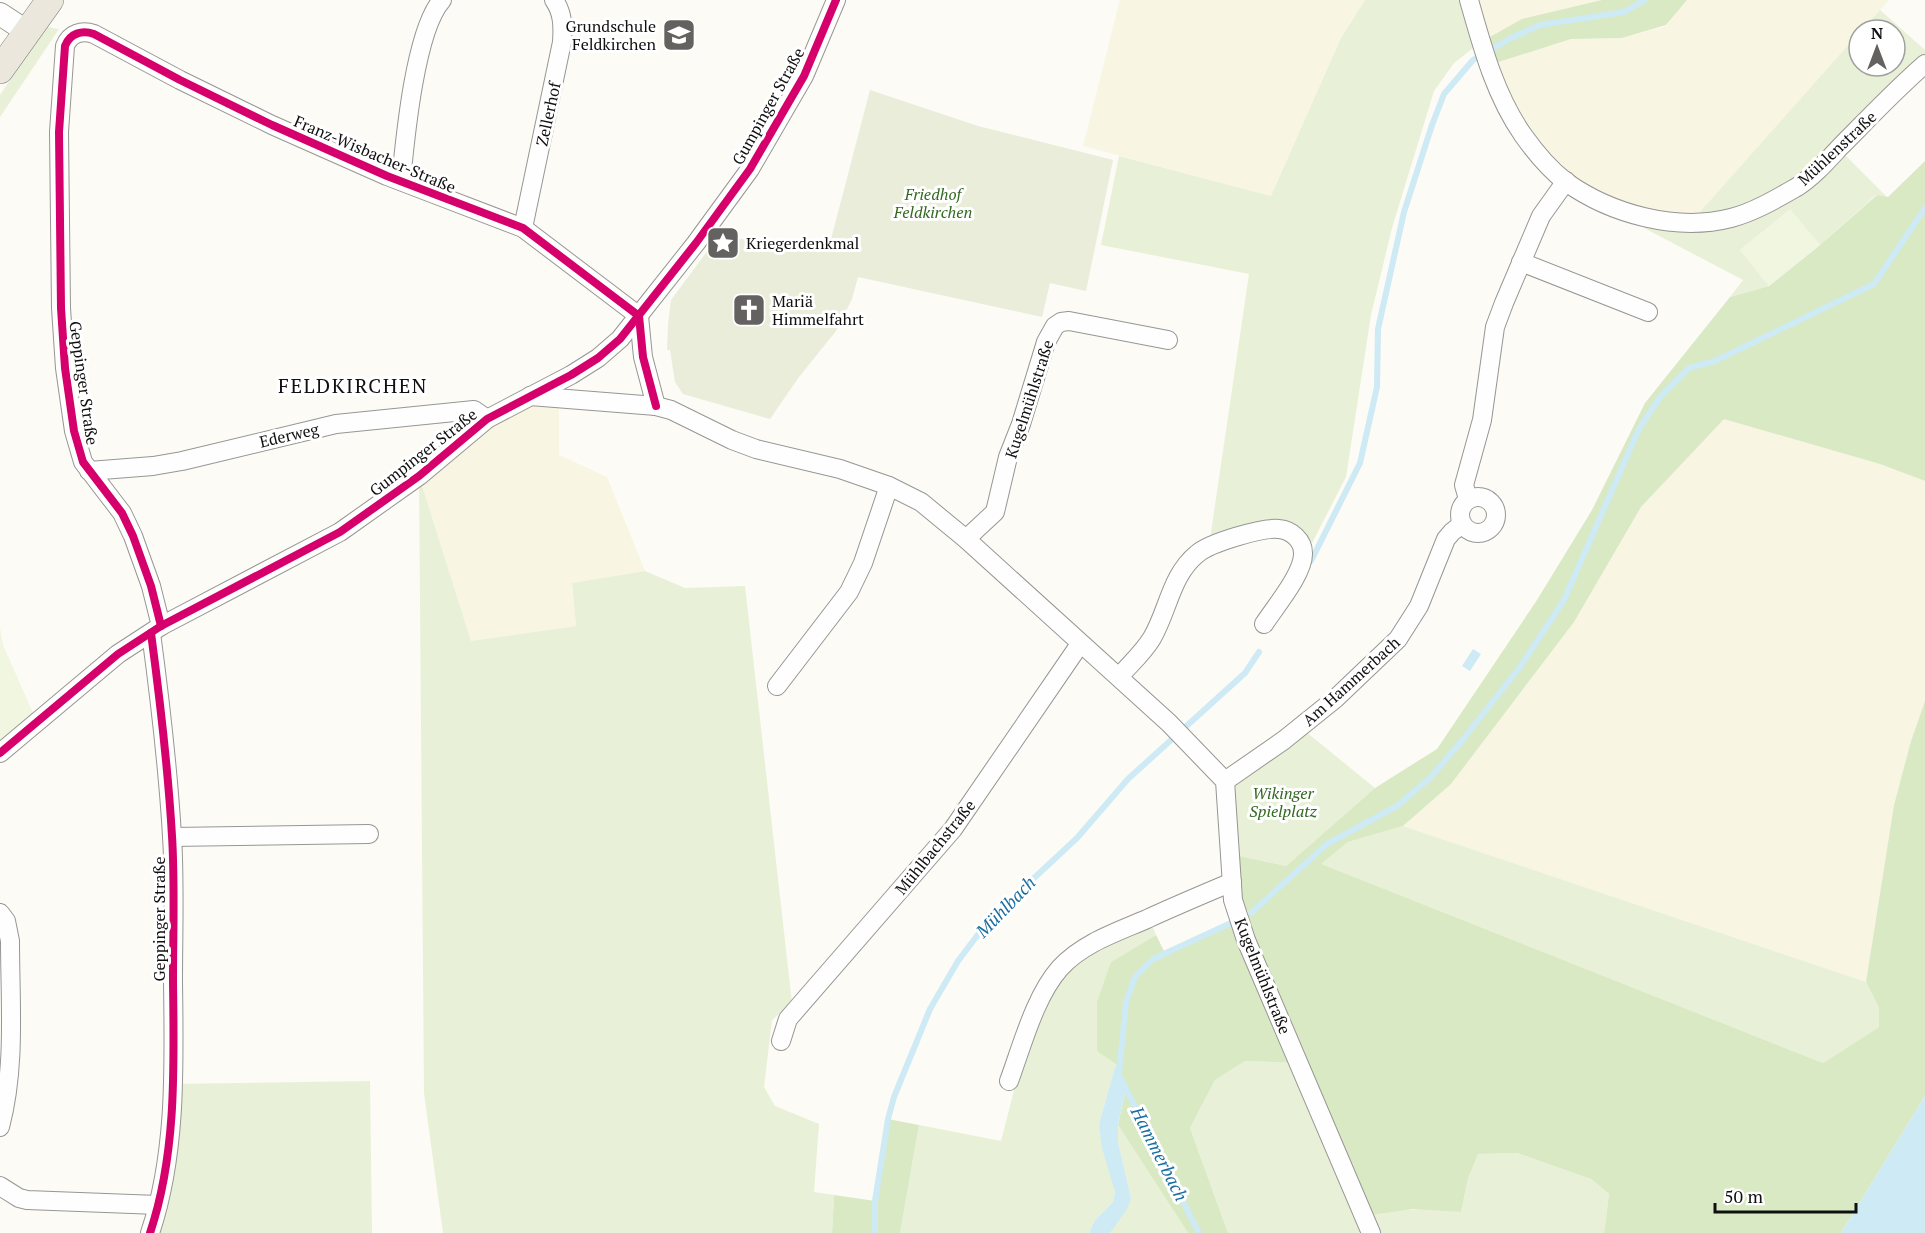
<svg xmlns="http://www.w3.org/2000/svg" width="1925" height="1233" font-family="'PT Serif',serif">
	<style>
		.farmland { fill: #f8f5e3 }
		.green { fill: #e8f1d7 }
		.forest { fill: #d9e9c4 }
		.cemetery { fill: #e9edda }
		.pitch { fill: #f0f6e0 }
		.water { fill: #cdeaf5 }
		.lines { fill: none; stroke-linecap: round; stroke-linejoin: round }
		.stream { stroke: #cdeaf5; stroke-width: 6 }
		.minor-casing { stroke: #969694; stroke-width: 20 }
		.tertiary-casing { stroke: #969694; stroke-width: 24 }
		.primary-casing { stroke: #848381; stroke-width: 28 }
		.minor { stroke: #fffefe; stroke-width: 18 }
		.tertiary { stroke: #fffefe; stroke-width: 22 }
		.primary { stroke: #ece7dc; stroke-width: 27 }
		.cycleway-casing { stroke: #fff; stroke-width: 11 }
		.cycleway { stroke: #d6006c; stroke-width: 8 }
		.labels { text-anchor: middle; stroke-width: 6; stroke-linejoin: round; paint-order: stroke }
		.poi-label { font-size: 16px; fill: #101010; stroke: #fff; text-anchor: start }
		.street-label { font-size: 16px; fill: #101010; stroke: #fff }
		.park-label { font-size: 16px; font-style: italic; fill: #336820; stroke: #fff }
		.water-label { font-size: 18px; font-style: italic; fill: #1a6ea1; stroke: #fff }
		.quarter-label { font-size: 20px; letter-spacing: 1.5px; fill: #101010; stroke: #fff }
	</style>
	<rect width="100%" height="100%" fill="#fcfbf6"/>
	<g class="farmland">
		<polygon points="1120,0 1365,0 1341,38 1271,196 1083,146"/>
		<polygon points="1469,0 1602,0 1481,42"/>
		<polygon points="1687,0 1889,0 1862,30 1859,30 1859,33 1703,221 1640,217 1542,159 1489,65 1571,39 1622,38 1666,26"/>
		<polygon points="530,396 559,400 559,455 607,477 645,571 572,583 576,626 471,641 419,476"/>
		<polygon points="1724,418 1880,464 1925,481 1925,701 1911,741 1894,805 1866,982 1403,826 1451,784 1574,622 1641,507"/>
	</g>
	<g class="green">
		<polygon points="1365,0 1469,0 1481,42 1454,63 1434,91 1392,228 1371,315 1346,477 1311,545 1287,531 1209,546 1249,274 1101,245 1119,156 1271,196 1341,38"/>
		<polygon points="1880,10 1925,50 1925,64 1839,149 1887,197 1876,195 1820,245 1790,210 1740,250 1769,286 1730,297 1743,280 1644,228 1640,217 1702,221 1700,212 1859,33 1859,66 1895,66 1895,30 1862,30"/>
		<polygon points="46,27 59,29 0,117 0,95"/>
		<polygon points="419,476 471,641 576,626 572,583 645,571 685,588 745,586 792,1003 772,1020 764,1087 775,1106 819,1124 814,1192 834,1195 832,1233 443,1233 424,1093"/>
		<polygon points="1300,727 1375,788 1286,866 1230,854 1225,781"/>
		<polygon points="1403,826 1866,982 1879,1008 1879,1027 1823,1063 1320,864 1348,842"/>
		<polygon points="1149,918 1156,935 1111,962 1116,1064 1099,1124 1115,1192 1113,1202 1095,1220 1089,1233 900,1233 919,1125 1001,1141 1034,1013 1059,969"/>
		<polygon points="1245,1061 1299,1063 1403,1210 1425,1209 1461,1212 1468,1179 1478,1154 1517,1153 1591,1179 1609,1194 1604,1233 1228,1233 1190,1128 1215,1080"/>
		<polygon points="370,1081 372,1233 150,1233 172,1084"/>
		<polygon points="1118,1125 1188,1233 1110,1233 1131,1198 1118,1142"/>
	</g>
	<g class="forest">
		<polygon points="1602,0 1687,0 1666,25 1622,38 1571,39 1489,65 1481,42 1522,19"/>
		<polygon points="1925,161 1925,481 1880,464 1724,419 1641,507 1574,622 1451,784 1403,826 1348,842 1321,864 1823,1063 1879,1027 1879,1008 1866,982 1894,805 1911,741 1925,701 1925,1096 1841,1233 1604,1233 1609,1194 1591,1179 1517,1153 1478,1154 1468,1179 1461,1212 1413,1209 1364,1216 1299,1063 1245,1061 1215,1080 1190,1128 1228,1233 1188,1233 1118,1125 1126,1088 1116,1064 1097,1051 1097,1002 1111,962 1156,935 1165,953 1250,913 1233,900 1230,854 1286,866 1375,788 1437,749 1537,600 1592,510 1645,403 1730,297 1769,286 1820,245 1877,195 1888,197"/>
		<polygon points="888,1119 919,1125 900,1233 832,1233 834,1195 875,1201"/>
	</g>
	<polygon class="cemetery" points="870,90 978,126 1113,160 1086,291 1050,283 1042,317 858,277 852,299 836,331 799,377 770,419 683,394 675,382 670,350 667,350 668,325 671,300 720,234 739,239 800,242 829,247"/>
	<g class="pitch">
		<polygon points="1790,209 1820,245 1769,286 1740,250"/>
		<polygon points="0,628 3,645 37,722 0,753"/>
	</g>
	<g class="water">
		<polygon points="1473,649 1481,654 1470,671 1462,666"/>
		<polygon points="1116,1064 1126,1088 1118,1125 1118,1142 1131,1198 1127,1209 1110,1233 1089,1233 1095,1220 1113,1202 1115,1192 1102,1148 1099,1124"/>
		<polygon points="1925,1096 1925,1233 1841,1233"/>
	</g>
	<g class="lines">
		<g class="stream">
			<polyline points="1311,561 1360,463 1377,387 1378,329 1404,212 1432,125 1444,94 1473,60 1511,38 1540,25 1624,12 1645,0"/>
			<polyline points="1251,913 1327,844 1397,806 1431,777 1464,738 1520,667 1564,600 1638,431 1648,415 1661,396 1689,368 1715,361 1874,284 1925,208"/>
			<polyline points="875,1233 875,1201 888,1119 894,1097 930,1009 958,961 989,920 1077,838 1128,779 1245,673 1259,652"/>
			<polyline points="1199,1233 1119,1075 1126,1002 1135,977 1153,959 1231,923"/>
		</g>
		<defs>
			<g id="minor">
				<path d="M1469,0C1482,46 1495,95 1523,135C1535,152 1549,169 1566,182C1611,214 1676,232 1731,218C1754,212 1776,199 1797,187C1813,177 1827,161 1840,147C1868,119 1895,90 1925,64"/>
				<path d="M401,181C405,139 415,30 442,0"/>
				<path d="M523,228L562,42C563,26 563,13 554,0"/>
				<polyline points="1521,262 1648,312"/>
				<polyline points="530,396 656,406 671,410 732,440 756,449 840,469 889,486 921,502 966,539 1169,723 1225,781 1233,900 1246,940 1371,1233"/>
				<polyline points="89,471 153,466 182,461 336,424 474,410 487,419"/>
				<circle cx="1478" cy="515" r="18"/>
				<polyline points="1468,499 1464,485 1482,420 1495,327 1504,303 1541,216 1566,181"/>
				<polyline points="966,539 995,512 1008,457 1021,424 1046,342 1055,326 1061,322 1069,321 1168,340"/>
				<path d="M161,626L151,586L133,536L122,513L83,462L74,431L65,368L61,308L59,132L65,46C70,33 82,30 94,34L180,80L272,125L387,176L523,228L639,316L643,357L656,406"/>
				<path d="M1119,677C1130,664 1143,653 1152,638C1168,611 1171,575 1197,554C1209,543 1263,527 1279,529C1291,530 1303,540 1303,553C1304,573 1275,607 1264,624"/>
				<polyline points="777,686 849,592 863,563 889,486"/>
				<polyline points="0,753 118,654 161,626 340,532 419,476 487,419 571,375 598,358 620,339 696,243 750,169 804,76 836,0"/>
				<polyline points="1225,781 1284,740 1335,699 1398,639 1419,606 1446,539 1452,532 1462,524"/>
				<polyline points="172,837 369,834"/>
				<path d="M0,913L6,921L10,941C10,1002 16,1067 0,1127"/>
				<polyline points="781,1041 788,1019 953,829 1080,644"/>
				<path d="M1009,1081C1022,1046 1035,996 1060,968C1083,943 1117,932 1147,919C1175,906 1204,894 1232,882"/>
				<polyline points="0,1186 19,1198 27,1200 158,1205"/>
				<path d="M150,1233C177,1153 174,1064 173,981C173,933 175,884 172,836C168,768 160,700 151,633"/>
			</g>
			<polyline id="tertiary" points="0,14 26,31"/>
			<polyline id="primary" points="0,70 50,0"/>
		</defs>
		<use href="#minor" class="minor-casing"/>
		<use href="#tertiary" class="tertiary-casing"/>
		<use href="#primary" class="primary-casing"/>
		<use href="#minor" class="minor"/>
		<use href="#tertiary" class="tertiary"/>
		<use href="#primary" class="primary"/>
		<defs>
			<g id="cycleway">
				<path d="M161,626L151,586L133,536L122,513L83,462L74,431L65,368L61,308L59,132L65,46C70,33 82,30 94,34L180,80L272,125L387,176L523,228L639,316L643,357L656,406"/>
				<polyline points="0,753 118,654 161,626 340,532 419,476 487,419 571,375 598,358 620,339 696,243 750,169 804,76 836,0"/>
				<path d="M150,1233C177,1153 174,1064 173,981C173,933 175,884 172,836C168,768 160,700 151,633"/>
			</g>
		</defs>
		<use href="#cycleway" class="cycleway-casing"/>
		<use href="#cycleway" class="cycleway"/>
	</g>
	<defs>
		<symbol id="school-square" viewBox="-11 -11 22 22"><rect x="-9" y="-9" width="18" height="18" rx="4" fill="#636260" stroke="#fff"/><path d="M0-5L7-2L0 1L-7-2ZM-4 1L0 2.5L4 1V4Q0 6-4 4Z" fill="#fff"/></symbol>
		<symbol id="sight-square" viewBox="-11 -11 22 22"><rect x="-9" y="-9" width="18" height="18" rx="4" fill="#636260" stroke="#fff"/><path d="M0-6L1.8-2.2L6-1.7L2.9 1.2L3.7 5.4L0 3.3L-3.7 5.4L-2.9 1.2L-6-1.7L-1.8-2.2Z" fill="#fff"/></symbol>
		<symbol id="church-square" viewBox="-11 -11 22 22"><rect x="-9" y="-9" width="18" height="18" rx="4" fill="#636260" stroke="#fff"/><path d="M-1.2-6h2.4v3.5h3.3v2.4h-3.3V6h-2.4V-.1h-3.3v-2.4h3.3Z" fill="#fff"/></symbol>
	</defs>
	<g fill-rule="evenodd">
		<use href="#school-square" x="660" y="16" width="38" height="38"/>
		<use href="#sight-square" x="704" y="224" width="38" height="38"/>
		<use href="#church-square" x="730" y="291" width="38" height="38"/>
	</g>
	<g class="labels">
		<g class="poi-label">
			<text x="656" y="32" text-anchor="end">Grundschule<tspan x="656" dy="18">Feldkirchen</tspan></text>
			<text x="746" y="249">Kriegerdenkmal</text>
			<text x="772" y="307">Mariä<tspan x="772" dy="18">Himmelfahrt</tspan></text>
		</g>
		<g class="street-label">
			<text transform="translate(768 106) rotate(-61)" y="6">Gumpinger Straße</text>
			<text transform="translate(548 114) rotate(-78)" y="6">Zellerhof</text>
			<text transform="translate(1837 148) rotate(-43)" y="6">Mühlenstraße</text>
			<text transform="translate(375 154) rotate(23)" y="6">Franz-Wisbacher-Straße</text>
			<text transform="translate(84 383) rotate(82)" y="6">Geppinger Straße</text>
			<text transform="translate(1029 399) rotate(-72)" y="6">Kugelmühlstraße</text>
			<text transform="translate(289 435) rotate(-13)" y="6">Ederweg</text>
			<text transform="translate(423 452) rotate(-38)" y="6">Gumpinger Straße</text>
			<text transform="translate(1351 681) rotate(-42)" y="6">Am Hammerbach</text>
			<text transform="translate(935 847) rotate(-51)" y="6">Mühlbachstraße</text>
			<text transform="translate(159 919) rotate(-90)" y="6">Geppinger Straße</text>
			<text transform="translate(1263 976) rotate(68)" y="6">Kugelmühlstraße</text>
		</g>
		<g class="park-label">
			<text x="933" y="200">Friedhof<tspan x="933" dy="18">Feldkirchen</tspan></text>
			<text x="1283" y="799">Wikinger<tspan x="1283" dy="18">Spielplatz</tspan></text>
		</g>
		<g class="water-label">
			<text transform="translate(1006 907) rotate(-46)" y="6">Mühlbach</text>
			<text transform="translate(1159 1154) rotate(63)" y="6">Hammerbach</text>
		</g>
		<g class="quarter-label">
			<text x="353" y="393">FELDKIRCHEN</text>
		</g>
	</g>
	<g transform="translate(1877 48)"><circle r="28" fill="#ffffff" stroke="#9f9f9f" stroke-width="1.5"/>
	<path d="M0-4.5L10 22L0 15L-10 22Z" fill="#636260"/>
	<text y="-9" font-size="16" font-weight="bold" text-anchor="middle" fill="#101010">N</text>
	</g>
	<path d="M1715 1203v9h141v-9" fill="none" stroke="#101010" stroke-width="3"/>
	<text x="1724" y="1203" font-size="18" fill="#101010" stroke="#ffffff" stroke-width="4.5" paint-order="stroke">50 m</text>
</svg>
